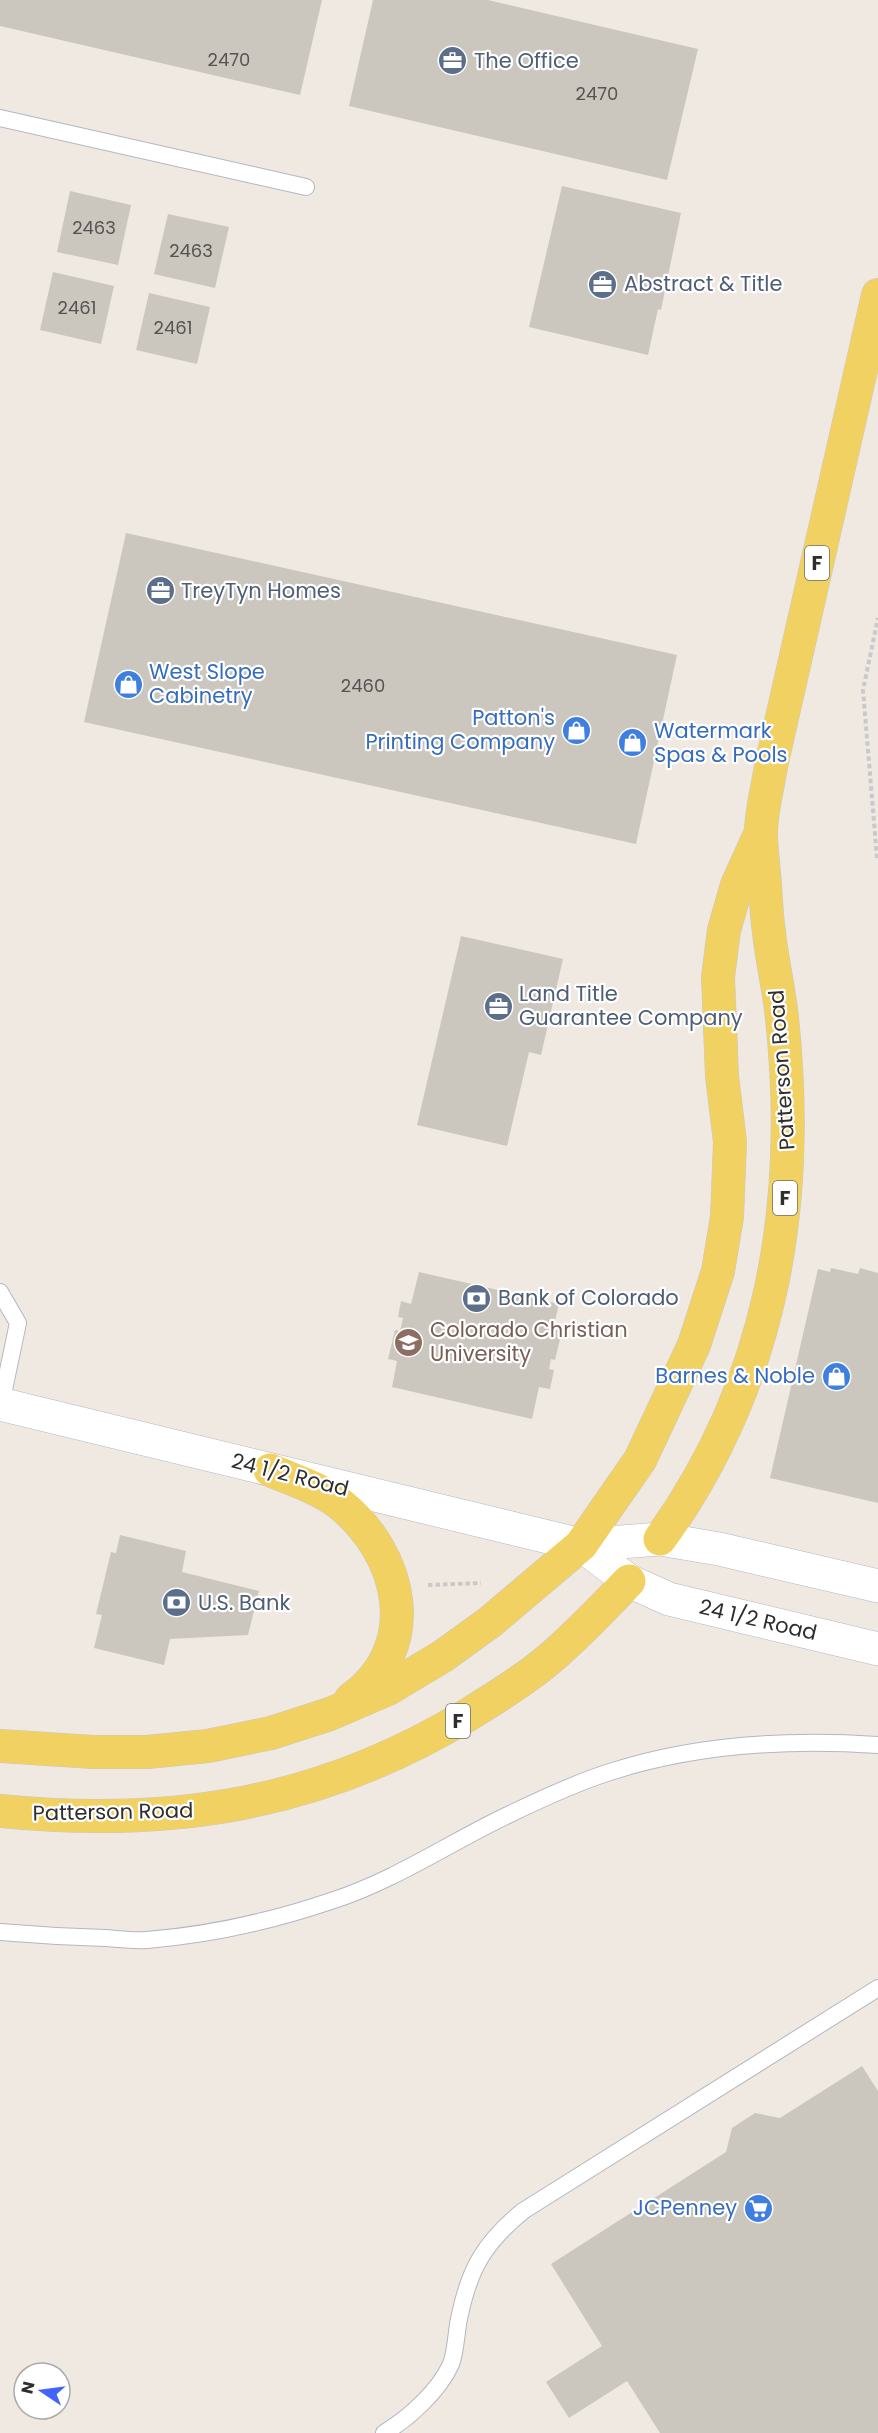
<svg xmlns="http://www.w3.org/2000/svg" width="878" height="2433" font-family="Poppins,sans-serif">
	<style>
		.building { fill: #cbc7bf }
		.lines { fill: none; stroke-linecap: round; stroke-linejoin: round }
		.lane-casing { stroke: #b4b7c1; stroke-width: 18 }
		.secondary-casing { stroke: #b4b7c1; stroke-width: 34 }
		.primary-casing { stroke: #c9c9c9; stroke-width: 34 }
		.path { stroke: #c9c9c9; stroke-width: 4; stroke-dasharray: 4.5 3; stroke-linecap: butt }
		.lane { stroke: #fff; stroke-width: 16 }
		.secondary { stroke: #fff; stroke-width: 33 }
		.primary { stroke: #f2d163; stroke-width: 33 }
		.labels { text-anchor: middle; stroke-width: 4.5; stroke-linejoin: round; paint-order: stroke }
		.number-label { font-size: 18px; fill: #555452 }
		.shield { fill: #fff; stroke: #6d6d6d; stroke-width: 1.5 }
		.shield-label { font-size: 20px; font-weight: bold; fill: #2e2e2e }
		.service-label { font-size: 21px; fill: #4e5e75; stroke: #fff; text-anchor: start }
		.shop-label { font-size: 21px; fill: #366cbe; stroke: #fff; text-anchor: end }
		.street-label { font-size: 21px; fill: #2e2e2e; stroke: #fff }
		.education-label { font-size: 21px; fill: #785e54; stroke: #fff; text-anchor: start }
	</style>
	<rect width="100%" height="100%" fill="#efe9e1"/>
	<g class="building">
		<polygon points="0,0 322,0 300,95 0,26"/>
		<polygon points="373,0 488,0 698,49 667,180 349,106"/>
		<polygon points="562,186 681,213 661,310 658,309 648,355 529,327"/>
		<polygon points="70,191 131,205 118,265 57,252"/>
		<polygon points="168,214 229,227 215,288 154,274"/>
		<polygon points="53,272 114,286 101,344 40,330"/>
		<polygon points="149,293 210,307 197,364 136,350"/>
		<polygon points="126,533 677,655 636,844 84,722"/>
		<polygon points="461,936 563,959 541,1055 529,1052 507,1146 417,1125"/>
		<polygon points="831,1268 858,1274 860,1268 878,1273 878,1503 770,1478 818,1269 830,1272"/>
		<polygon points="419,1272 559,1304 553,1329 562,1331 555,1360 551,1359 549,1369 554,1370 550,1389 539,1387 532,1419 392,1387 397,1361 388,1359 395,1330 400,1331 403,1318 398,1317 401,1301 411,1304"/>
		<polygon points="120,1535 186,1551 182,1572 259,1591 248,1635 170,1639 164,1665 94,1648 102,1615 96,1614 111,1552 116,1553"/>
		<polygon points="862,2066 878,2091 878,2433 660,2433 627,2381 569,2418 546,2382 602,2346 551,2264 726,2152 732,2128 755,2113 780,2118"/>
	</g>
	<g class="lines">
		<defs>
			<g id="lane">
				<polyline points="0,118 306,187"/>
				<polyline points="0,1292 18,1323 1,1404"/>
				<path d="M0,1932C35,1935 70,1937 105,1938C119,1939 133,1941 147,1940C209,1935 272,1921 331,1901C394,1881 449,1843 508,1815C541,1799 575,1783 610,1772C696,1744 788,1739 878,1745"/>
				<path d="M384,2433C409,2418 439,2391 451,2364C456,2351 456,2333 459,2319C469,2269 484,2243 523,2211L878,1988"/>
			</g>
			<g id="secondary">
				<polyline points="0,1404 581,1545 660,1539 719,1549 878,1586"/>
				<polyline points="581,1545 629,1581 669,1599 878,1649"/>
			</g>
			<g id="primary">
				<path d="M270,1470C293,1480 320,1488 340,1504C402,1554 424,1647 351,1699"/>
				<path d="M660,1539C772,1383 802,1206 782,1018C779,989 772,961 769,932C766,913 766,893 764,874C763,860 761,846 761,833C761,811 768,787 771,766L878,295"/>
				<polyline points="0,1746 93,1752 147,1752 208,1746 271,1733 330,1714 388,1689 443,1656 490,1622 581,1545 640,1460 694,1345 718,1271 727,1217 730,1142 722,1076 718,977 724,930 737,885 761,832"/>
				<path d="M0,1811C170,1828 318,1805 466,1716C500,1695 536,1673 565,1645C587,1625 608,1603 629,1581"/>
			</g>
		</defs>
		<use href="#lane" class="lane-casing"/>
		<use href="#secondary" class="secondary-casing"/>
		<use href="#primary" class="primary-casing"/>
		<g class="path">
			<polyline points="877,858 863,690 878,618"/>
			<polyline points="428,1585 481,1583"/>
		</g>
		<use href="#lane" class="lane"/>
		<use href="#secondary" class="secondary"/>
		<use href="#primary" class="primary"/>
	</g>
	<defs>
		<symbol id="office-disc" viewBox="-11 -11 22 22"><circle r="9.5" fill="#5c6f8a" stroke="#fff"/><path d="M-6-3h4V-5.5h4V-3h4V5H-6ZM-1-4.5V-3h2v-1.5ZM-6 0V1H6V0Z" fill="#fff"/></symbol>
		<symbol id="shop-disc" viewBox="-11 -11 22 22"><circle r="9.5" fill="#3f7fe0" stroke="#fff"/><path d="M-5-2.5h2.3a2.7 3.5 0 0 1 5.4 0H5L5.5 6h-11ZM-1.5-2.5h3a1.5 2.3 0 0 0-3 0Z" fill="#fff"/></symbol>
		<symbol id="bank-disc" viewBox="-11 -11 22 22"><circle r="9.5" fill="#5c6f8a" stroke="#fff"/><path d="M-6-4H6V4H-6ZM0-2.3a2.3 2.3 0 1 0 0 4.6a2.3 2.3 0 1 0 0-4.6Z" fill="#fff"/></symbol>
		<symbol id="university-disc" viewBox="-11 -11 22 22"><circle r="9.5" fill="#8d6e63" stroke="#fff"/><path d="M0-5L7-2L0 1L-7-2ZM-4 1L0 2.5L4 1V4Q0 6-4 4Z" fill="#fff"/></symbol>
		<symbol id="supermarket-disc" viewBox="-11 -11 22 22"><circle r="9.5" fill="#3f7fe0" stroke="#fff"/><path d="M-6-5.5h2.5l.6 2H6L4.5 2H-2.5L-4.4-4H-6ZM-1.5 3.2a1.3 1.3 0 1 0 .1 0ZM3 3.2a1.3 1.3 0 1 0 .1 0Z" fill="#fff"/></symbol>
	</defs>
	<g fill-rule="evenodd">
		<use href="#office-disc" x="436" y="44" width="33" height="33"/>
		<use href="#office-disc" x="586" y="268" width="33" height="33"/>
		<use href="#office-disc" x="144" y="574" width="33" height="33"/>
		<use href="#shop-disc" x="112" y="668" width="33" height="33"/>
		<use href="#shop-disc" x="560" y="714" width="33" height="33"/>
		<use href="#shop-disc" x="616" y="726" width="33" height="33"/>
		<use href="#office-disc" x="482" y="990" width="33" height="33"/>
		<use href="#bank-disc" x="460" y="1282" width="33" height="33"/>
		<use href="#university-disc" x="392" y="1326" width="33" height="33"/>
		<use href="#shop-disc" x="820" y="1360" width="33" height="33"/>
		<use href="#bank-disc" x="160" y="1586" width="33" height="33"/>
		<use href="#supermarket-disc" x="742" y="2192" width="33" height="33"/>
	</g>
	<g class="labels">
		<g class="number-label">
			<text x="229" y="66">2470</text>
			<text x="597" y="100">2470</text>
			<text x="94" y="234">2463</text>
			<text x="191" y="257">2463</text>
			<text x="77" y="314">2461</text>
			<text x="173" y="334">2461</text>
			<text x="363" y="692">2460</text>
		</g>
		<g class="shield">
			<rect x="805" y="546" width="24" height="34" rx="4.5"/>
			<rect x="773" y="1181" width="24" height="34" rx="4.5"/>
			<rect x="446" y="1704" width="24" height="34" rx="4.5"/>
		</g>
		<g class="shield-label">
			<text x="817" y="570">F</text>
			<text x="785" y="1205">F</text>
			<text x="458" y="1728">F</text>
		</g>
		<g class="service-label">
			<text x="474" y="68">The Office</text>
			<text x="624" y="291">Abstract &amp; Title</text>
			<text x="181" y="598">TreyTyn Homes</text>
			<text x="519" y="1001">Land Title<tspan x="519" dy="24">Guarantee Company</tspan></text>
			<text x="498" y="1305">Bank of Colorado</text>
			<text x="198" y="1610">U.S. Bank</text>
		</g>
		<g class="shop-label">
			<text x="149" y="679" text-anchor="start">West Slope<tspan x="149" dy="24">Cabinetry</tspan></text>
			<text x="555" y="725">Patton's<tspan x="555" dy="24">Printing Company</tspan></text>
			<text x="654" y="738" text-anchor="start">Watermark<tspan x="654" dy="24">Spas &amp; Pools</tspan></text>
			<text x="815" y="1383">Barnes &amp; Noble</text>
			<text x="737" y="2215">JCPenney</text>
		</g>
		<g class="street-label">
			<text transform="translate(782 1070) rotate(-94)" y="7">Patterson Road</text>
			<text transform="translate(290 1475) rotate(14)" y="7">24 1/2 Road</text>
			<text transform="translate(758 1620) rotate(13)" y="7">24 1/2 Road</text>
			<text transform="translate(113 1812) rotate(-1)" y="7">Patterson Road</text>
		</g>
		<g class="education-label">
			<text x="430" y="1337">Colorado Christian<tspan x="430" dy="24">University</tspan></text>
		</g>
	</g>
	<g transform="translate(42 2391) rotate(283)"><circle r="28" fill="#ffffff" stroke="#ababab" stroke-width="1.5"/>
	<path d="M0-4.5L10 22L0 15L-10 22Z" fill="#4264fb"/>
	<text y="-9" font-size="16" font-weight="bold" text-anchor="middle" fill="#2e2e2e">N</text>
	</g>
</svg>
